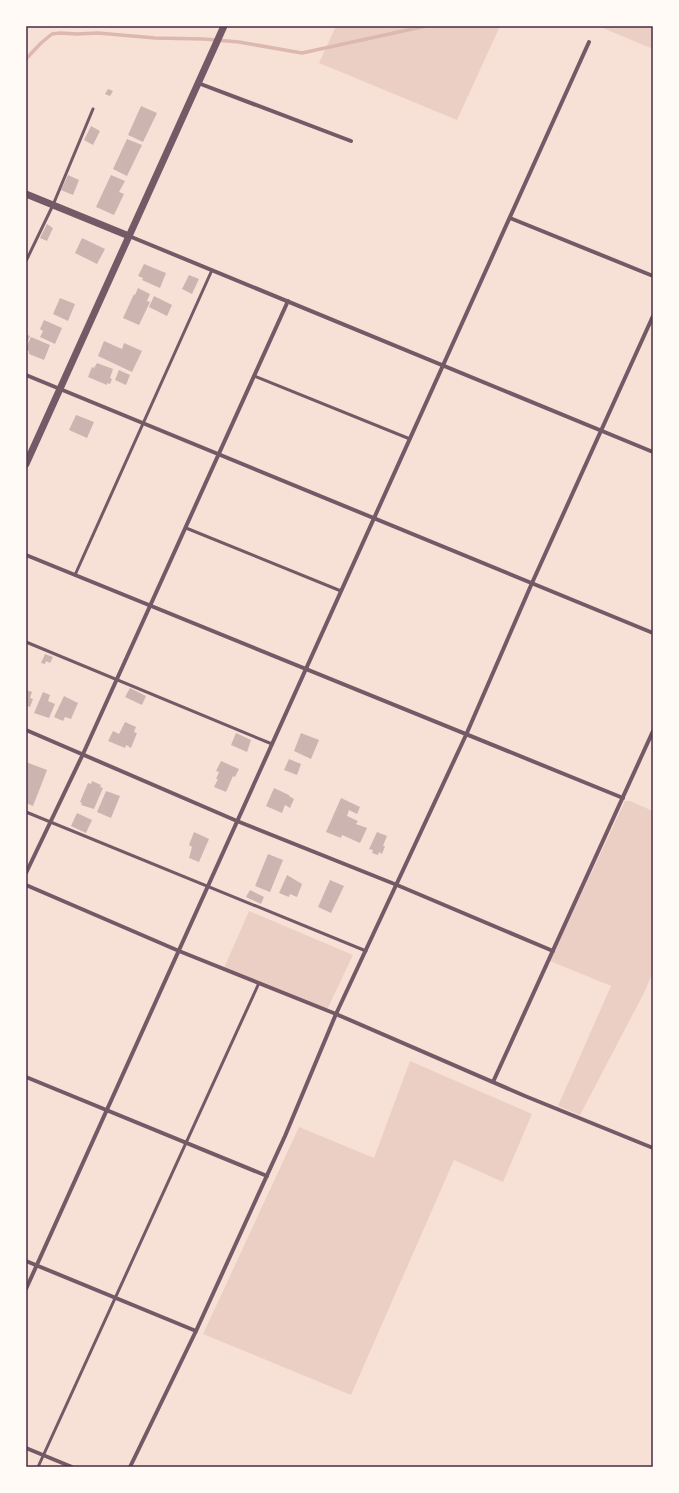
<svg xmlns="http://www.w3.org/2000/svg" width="679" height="1493" font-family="Quicksand,sans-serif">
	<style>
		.green { fill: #ebcfc5 }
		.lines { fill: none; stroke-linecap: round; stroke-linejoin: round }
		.stream { stroke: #dcb8b0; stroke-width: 3.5 }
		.building { fill: #ccb4b1 }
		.service { stroke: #755966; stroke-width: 3 }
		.minor { stroke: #755966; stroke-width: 4 }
		.tertiary { stroke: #755966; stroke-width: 7 }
		.neatline { fill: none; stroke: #4a2c40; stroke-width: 1.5 }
	</style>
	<rect width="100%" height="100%" fill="#f7e1d7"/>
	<g class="green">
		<polygon points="336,26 500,26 457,120 319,63"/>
		<polygon points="598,26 653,26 653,49"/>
		<polygon points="625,801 630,801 653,811 653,971 645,991 580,1115 558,1106 611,986 550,961"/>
		<polygon points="249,911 353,955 326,1012 224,968"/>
		<polygon points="410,1061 532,1114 503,1182 454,1160 351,1395 203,1334 299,1127 374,1158"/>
	</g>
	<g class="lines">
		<polyline class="stream" points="26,59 41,43 52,34 60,33 77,34 98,33 155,38 204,39 239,42 302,53 426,26"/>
	</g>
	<g class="building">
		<polygon points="108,89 113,91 110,96 105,94"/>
		<polygon points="141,106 157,113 143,142 128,135"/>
		<polygon points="91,126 100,131 93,145 84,140"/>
		<polygon points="127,139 142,145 127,176 113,169"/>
		<polygon points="68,175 79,180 73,195 61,190"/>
		<polygon points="111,175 125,181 119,192 124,194 114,215 96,207"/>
		<polygon points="47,224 53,228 47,241 40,238"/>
		<polygon points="82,238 105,249 97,264 75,253"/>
		<polygon points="144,264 166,273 160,288 142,280 143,278 138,276"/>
		<polygon points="189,275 199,279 192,294 182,289"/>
		<polygon points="138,288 150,294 147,301 150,302 139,325 123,318 134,294 135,295"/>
		<polygon points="154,296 172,305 167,316 149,307"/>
		<polygon points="60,298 75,304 68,321 53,314"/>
		<polygon points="44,320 62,328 55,344 40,337 43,331 40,329"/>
		<polygon points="26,334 30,336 26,345 27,345 31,337 50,345 44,360 29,354 29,351 26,350"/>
		<polygon points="104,341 122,349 124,343 142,351 132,372 98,356"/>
		<polygon points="97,363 113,369 110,378 112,379 110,384 107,383 107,385 88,377 92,367 94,368"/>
		<polygon points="119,370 130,375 126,385 115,380"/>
		<polygon points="76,415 94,422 87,438 69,430"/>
		<polygon points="45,654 53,657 50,663 46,661 45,664 41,663"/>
		<polygon points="130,688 146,696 142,705 125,697"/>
		<polygon points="26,690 32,692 30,698 33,699 30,707 27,706 26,709"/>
		<polygon points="43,692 50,695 48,701 55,704 49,718 34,713"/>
		<polygon points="64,696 78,703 71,719 65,717 63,721 54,717"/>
		<polygon points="125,722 136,727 134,732 137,733 131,748 126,745 125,748 108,741 113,731 119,734"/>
		<polygon points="236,733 251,740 247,752 231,745"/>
		<polygon points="301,733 319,740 311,759 294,751"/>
		<polygon points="289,759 301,764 297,775 284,770"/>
		<polygon points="221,761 239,769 235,777 233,776 226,792 214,787 218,779 216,779 219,772 216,771"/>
		<polygon points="26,762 47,770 33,806 26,803 26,784 28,780 26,780"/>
		<polygon points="92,781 101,785 100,787 103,788 94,809 81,805 82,803 80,802 88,783 91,784"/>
		<polygon points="274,788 289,795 289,796 294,799 290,808 285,805 282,813 266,806"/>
		<polygon points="106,791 120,796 111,818 97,812"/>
		<polygon points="341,798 360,807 357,814 349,810 347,816 358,821 356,824 367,828 360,843 342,835 341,838 326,832"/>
		<polygon points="77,813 92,820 86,833 71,826"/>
		<polygon points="194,832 209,839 199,862 189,858 192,847 189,845"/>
		<polygon points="377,832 387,836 383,846 385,846 382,854 379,852 378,855 372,853 373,850 369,849"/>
		<polygon points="268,854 283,860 270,892 255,886"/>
		<polygon points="287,875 302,884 297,897 290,894 289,897 279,893"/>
		<polygon points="330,880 344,886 331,913 318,907"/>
		<polygon points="250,890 264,897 261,904 246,897"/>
	</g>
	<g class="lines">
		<g class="service">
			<polyline points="26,261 53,205 93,109"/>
			<polyline points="254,376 410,439"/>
			<polyline points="186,528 341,591"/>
			<polyline points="75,575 212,270"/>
			<polyline points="26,642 272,744"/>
			<polyline points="26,812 366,951"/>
			<polyline points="38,1467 259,983"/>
		</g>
		<g class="minor">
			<polyline points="198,83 351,141"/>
			<polyline points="510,218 653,276"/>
			<polyline points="129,236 653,452"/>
			<polyline points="26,375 653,633"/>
			<polyline points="26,555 623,798"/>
			<polyline points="26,730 237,821 397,885 553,951"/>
			<polyline points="26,873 83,754 288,301"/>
			<polyline points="26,885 179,951 336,1014 525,1096 653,1148"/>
			<polyline points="26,1077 267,1176"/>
			<polyline points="493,1082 653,731"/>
			<polyline points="26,1261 196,1331"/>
			<polyline points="26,1289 589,42"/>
			<polyline points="26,1448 72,1467"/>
			<polyline points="130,1467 196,1331 285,1136 336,1014 466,735 532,583 653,316"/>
		</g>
		<g class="tertiary">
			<polyline points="26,194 129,236"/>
			<polyline points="26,464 224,26"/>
		</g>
	</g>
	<rect width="679" height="1493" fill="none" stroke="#fffaf5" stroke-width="54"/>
	<rect x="27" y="27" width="625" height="1439" class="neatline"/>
</svg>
